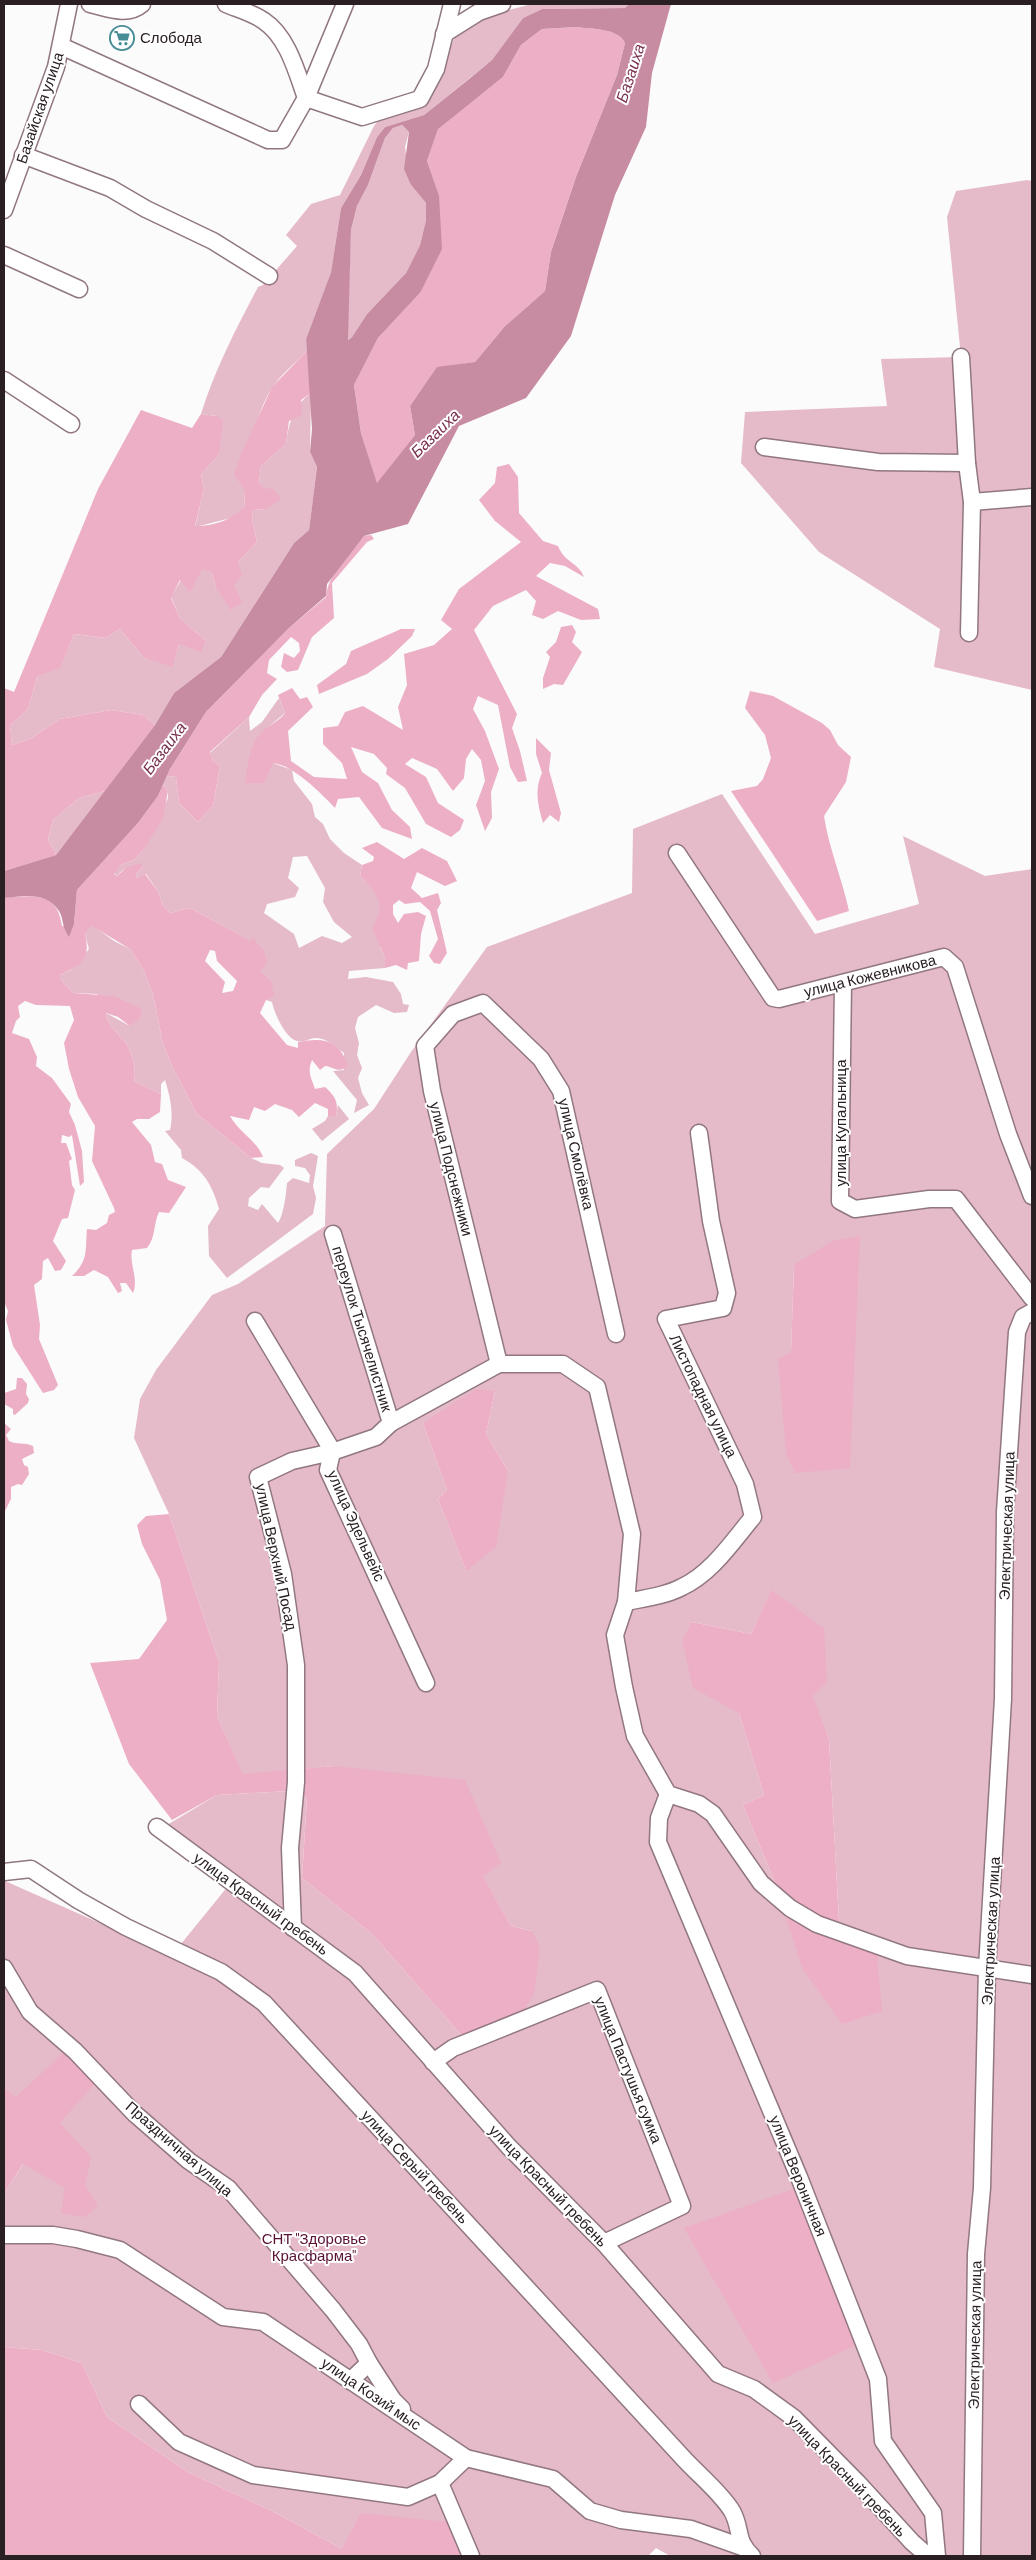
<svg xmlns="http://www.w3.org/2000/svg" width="1036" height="2560" font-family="Barlow,sans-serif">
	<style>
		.green { fill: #e5bac9; fill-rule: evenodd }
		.forest { fill: #edafc6; fill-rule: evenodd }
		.water { fill: #c88ca2; fill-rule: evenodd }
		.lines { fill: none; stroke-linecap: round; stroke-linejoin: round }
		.minor-casing { stroke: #917780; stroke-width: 19 }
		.minor { stroke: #fff; stroke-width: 16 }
		.labels { text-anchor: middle; stroke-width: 4; stroke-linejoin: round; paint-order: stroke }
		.poi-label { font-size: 15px; fill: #2a2024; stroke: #fff; text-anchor: start }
		.street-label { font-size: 15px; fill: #2a2024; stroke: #fff }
		.park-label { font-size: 15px; fill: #5a1336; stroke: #fff }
		.water-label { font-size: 16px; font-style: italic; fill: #7a3151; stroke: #fff }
	</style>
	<rect width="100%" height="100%" fill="#fbfbfb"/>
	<g class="green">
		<path d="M532,4H629L625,8L542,9L523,18L492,60L424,115L385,127L377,137L361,175L341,208L331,272L306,339L307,351C296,363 281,374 272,388C254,415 242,474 245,506L235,517L195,527L204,489L201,475L219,454L217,416L201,414C215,369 236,329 258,287L263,285L297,246L286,235L311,204L340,195L374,126L381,117L421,105L457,33L482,17Z"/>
		<polygon points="402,125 409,132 405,147 411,185 426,203 426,220 420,245 406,273 367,314 352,337 347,340 351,230 357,206 368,185 385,138 393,128"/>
		<polygon points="1027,180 1032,181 1032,690 934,667 940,629 819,552 741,463 745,412 887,406 881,359 961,357 947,217 956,191"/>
		<path d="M311,393L310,452L317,467L309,530L294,543L221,657L174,693L155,725L143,715L111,710L60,719L30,739L12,745L10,726L28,709L37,677L61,666L74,634L106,638L120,629L144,658L173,666L179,644L206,641L180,618L171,597L181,580L190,593L201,568L212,573L216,588L234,585L238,562L257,542L252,519L253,510L266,509L263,488L259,483L261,466L286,444C289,423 293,406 311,393Z"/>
		<path d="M279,698L285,713L258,736L273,763L292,770L294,781L312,804L315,817L323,824L330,839L344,853L362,865L360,876L374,890L380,901V947L385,958V968L349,971L348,979L366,977L393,982L401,994L403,1004L409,1005L407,1012L394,1013L376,1005L358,1017L355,1028L359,1043L357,1055L362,1068L358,1078L362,1093L369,1105L354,1113L357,1100L333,1071L344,1070V1053C336,1047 327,1038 316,1038C310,1038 303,1043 297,1041C286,1039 274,1013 272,1002L266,1000L252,938L250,943L235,932L190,908L170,913L162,904L159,893L146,874L137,878L136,874L143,867C132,864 124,867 117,876L114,873L122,864L134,860L144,849L168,798V791L163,785L167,776L176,777L179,803L198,822L213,806L220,766L213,761L210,753L249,717L250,731L262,722ZM307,856L325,888L323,902L334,922L352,937L342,943L322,936L299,948L294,934L264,913L267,904L295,897L299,888L288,878L293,857Z"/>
		<polygon points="105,791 56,855 48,839 53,820 79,798"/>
		<path d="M722,794L815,934L919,904L903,836L985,876L1032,869V2556H670L656,2548L648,2556H466L342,2549L276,2513L188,2472L107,2417L82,2363L42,2350L4,2347V2194L47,2127L4,2087V1883L5,1881L172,1955L233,1880L167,1825L217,1795L290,1791L307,1798L302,1878L372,1934L464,2038L532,1931L511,1926L482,1875L334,1766L243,1775L217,1716L219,1662L169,1514L134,1438L140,1399L156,1370L212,1295L238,1284L325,1226L327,1154L374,1109L411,1052L487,947L632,893L633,829ZM794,1265L795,1473L791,1353ZM495,1391L486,1434L508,1471L466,1571L438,1499L447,1490L423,1423ZM771,1591L829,1739L840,1939L776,1885L743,1805L764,1795L739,1713L692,1622L751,1634Z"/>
		<path d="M92,925L114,941L130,949L143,969L153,994L163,1044L172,1066L197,1114L251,1158L262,1163L280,1165L284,1168L269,1188L261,1187L249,1198L248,1206L258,1210L262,1204L278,1223C284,1214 286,1194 287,1183L293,1178L309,1183L310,1175L305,1168L295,1166V1160L311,1153L318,1156L313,1186L316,1198L313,1214L227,1278L209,1256L208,1226L219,1209C213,1186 203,1169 182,1158L181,1150L165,1131L170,1130C174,1113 170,1096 165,1080L161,1084V1094L134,1081C137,1070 132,1051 125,1042C117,1032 108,1027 106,1013L130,1026L97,994L73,993L60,979V975L71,970L89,949L85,934Z"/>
		<polygon points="338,1105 349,1119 322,1141 312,1129 325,1121 328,1116 336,1116"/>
	</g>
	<g class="forest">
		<path d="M576,27C591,29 618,28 625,43L617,75L576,177L551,252L545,291L505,326L475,362L437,368L410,406L415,435L377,484L361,433L354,385L378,338L420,293L439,195L427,161L438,128L503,77L521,45L542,29Z"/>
		<path d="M307,351L311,393L301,400L302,415L289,421L286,444L261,466L259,483L264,488L273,489L281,499L266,509L253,510L252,519L257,542L238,562L242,575L234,585L242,602L231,610L216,588L212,573L202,569L190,593L180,580L171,598L180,618L206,641L201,652L179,644L173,667L144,658L120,629L106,638L74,634L61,667L37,677L28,709L10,726L12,745L30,739L60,719L111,710L143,715L155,725L105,791L79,798L53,820L48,839L56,855L4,871V688L14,692L98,489L141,410L192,428L201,414L217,416L223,421L219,454L201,475L204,489L195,526C215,526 232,520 245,506L244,488L234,475L242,452L272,387Z"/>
		<path d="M509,464L518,477L519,513L543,541L558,546C564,562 579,563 584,577L565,566L550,563L536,576L598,609L600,619L581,620L558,611L543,619L532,615L536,601L526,590L493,606L474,630L517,714L512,728L520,751L527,781L518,782L510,767L498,705L478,696L473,709L485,731L499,769L491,792L492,818L485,831L476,805L485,781L481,760L472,749L466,759L464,778L453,791L437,769L412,758L405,764L426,777L438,803L464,820L460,830L451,837L426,824L405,788L386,774L387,768L374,754L351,747L362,772L378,783L392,810L410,827L412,839L382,828L359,797L338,799L335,808C321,793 293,765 273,763L264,783H245C247,768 249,749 258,736C264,727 278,723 285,713L278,695L292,688L300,699L307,697L313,707L288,731L291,761L314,777L347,779L342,763L323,744V728L338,726L345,712L363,706L403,730L398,707L407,685L404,654L434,645L452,629L441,620L459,589L521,542L495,521L479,500L495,483L497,467Z"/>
		<path d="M371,535L374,539L367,542L332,583L334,618L312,637L298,670L287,672L281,667L284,653L294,658L300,651L299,643L291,637L269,660L267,673L277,679L262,695L249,717L210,752L213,761L220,766L213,806L198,822L179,803L176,777L167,776L170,769L206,712L289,628L326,597C328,573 350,555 364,536Z"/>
		<polygon points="572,625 576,632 572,642 582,652 563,685 554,684 543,689 543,678 550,657 546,652 556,642 561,627"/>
		<polygon points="401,629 415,629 412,636 388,659 367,674 319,694 317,685 346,664 351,651"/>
		<path d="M750,691L773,696L822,723L830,730L838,745L851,757L846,782L824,816C829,849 842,878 849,911L817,921L731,791L757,786L763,779L771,758L765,735L745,708Z"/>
		<path d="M536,738L551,753L549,770L561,813L559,822L550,815L543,823C538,806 534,790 542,773L536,754Z"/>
		<path d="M163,785L168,791L163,818L144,849L134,860L122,864L114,874L117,876L127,867L141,863L143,867L136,874L137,878L145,874L159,893L162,904L170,913L190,908L235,932L250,942L252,937L264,951L267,963L260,971L271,981L274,996L266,1000L260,1013L287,1045L298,1048V1042C323,1037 340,1040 348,1066C339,1074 334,1067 325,1066L320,1070L312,1060C307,1073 311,1076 315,1089L325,1087C335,1096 339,1102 336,1116H328V1109L315,1103L299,1117L292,1110L275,1104L265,1111L254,1107L249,1120L230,1116C239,1132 257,1141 263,1157L251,1158L197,1114L172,1066L163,1044L153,994L143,969L130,949L92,926L85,934C91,959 82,965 60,975V979L73,993L114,996L142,1009L139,1019L130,1026L118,1017L106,1013C108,1027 117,1032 125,1042C132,1051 137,1070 134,1081L161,1094L160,1112L149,1119H137L132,1122L151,1145L155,1162L162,1164L168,1180L186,1187L169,1213L159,1212C153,1225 156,1237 147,1248L132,1250C129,1264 139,1279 133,1293L126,1283H120L122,1291L118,1293L108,1277L94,1270L84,1276H72C89,1260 85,1250 87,1229L96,1230L107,1223L109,1215L115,1212L114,1208L92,1161L95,1126L78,1097L69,1069L64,1043L74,1020L70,1006L36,1005L25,1001L18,1006L20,1017L16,1021L12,1033L29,1039L37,1057L36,1066L52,1078L71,1104L69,1112L75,1125L82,1151L84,1182L80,1186L72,1135L69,1137L62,1135L61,1143H66L72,1159L69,1161L72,1185L75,1190L68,1218L62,1219L53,1241L66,1261L61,1270L55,1271L48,1258L43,1261L42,1279L34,1285L40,1325L39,1339L58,1385L54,1390L43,1393L13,1346L6,1320L8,1311L4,1302V898C32,896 57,890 62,926L74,924L77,890L138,823L158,796ZM210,950L215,951L217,961L237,981L233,991L222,993L225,982L205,961Z"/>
		<path d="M377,842L404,859L422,848L447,861L457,881L445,886L417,872L411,888L422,898L438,893L441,903L437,910L447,953L440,964L434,963L429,956L438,939L430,911L420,902L405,904L399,900L393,905V914L398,923L404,914L418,912L426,916L421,934L419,961L408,963L407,970L396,965L385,968V958L372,928C388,905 377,893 360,876L362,865L373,861L374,857L362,848Z"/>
		<polygon points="860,1236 850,1468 795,1473 786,1453 778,1359 791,1352 794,1265 832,1241"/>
		<polygon points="17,1378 22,1378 27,1384 26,1394 29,1399 28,1403 15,1415 13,1414 13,1409 4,1404 4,1393 16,1389"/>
		<polygon points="476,1389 495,1391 486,1434 508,1471 496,1547 466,1571 438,1499 447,1490 423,1423"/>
		<path d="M4,1423L11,1429L6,1435L9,1441C17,1445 24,1442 33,1446L34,1453L22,1459L24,1465L28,1467L29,1474L22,1485L18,1484L11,1487V1499L4,1513Z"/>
		<polygon points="169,1514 219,1662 217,1716 243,1774 334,1766 465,1780 501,1863 483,1876 511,1926 532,1931 540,1948 534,1994 520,2016 464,2038 372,1934 302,1878 307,1798 290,1791 217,1795 172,1820 129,1764 90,1663 139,1659 167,1620 160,1580 142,1544 137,1525 146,1516"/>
		<polygon points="771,1590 824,1628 827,1682 813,1696 829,1739 840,1939 877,1955 882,2011 842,2024 802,1968 776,1885 743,1805 764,1795 739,1713 693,1688 682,1641 692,1622 751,1634"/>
		<polygon points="64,2052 95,2083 60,2123 91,2157 85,2185 98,2206 84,2217 61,2213 65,2188 23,2164 4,2194 4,2087 16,2097"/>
		<polygon points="799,2187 859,2344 773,2383 684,2228"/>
		<polygon points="4,2347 42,2350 82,2363 107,2417 188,2472 276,2513 342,2549 361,2513 449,2522 466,2556 4,2556"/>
	</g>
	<path class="water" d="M629,4H671L652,73L646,127L615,195L571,336L526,398L459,426L408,524L364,536L327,584L326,596L289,628L206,712L170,769L158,796L138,823L77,890L74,924L69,937C61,925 64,919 59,911C46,891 24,896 4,898V871L56,855L155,725L174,693L221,657L294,543L309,530L317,467L310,452L312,429L306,339L331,272L341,208L361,175L377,137L385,127L424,115L469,79L492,60L523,18L542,9L625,8ZM576,27C591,29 618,28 625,43L617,75L576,177L551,252L545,291L505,326L475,362L437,367L410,406L415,435L377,483L361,433L354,385L378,338L420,293L442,249L439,195L427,161L438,129L503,77L521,45L542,29ZM402,125L409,132L404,169L411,185L426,203V220L420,245L406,273L367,314L352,337L348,340L351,230L357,206L368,185L385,138L393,128Z"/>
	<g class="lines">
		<defs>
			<g id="minor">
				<path d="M90,4C108,8 127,17 142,4"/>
				<path d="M226,4C238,9 253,13 264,21C288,37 297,73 306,98L362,117L420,99L436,69L452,4"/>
				<polyline points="444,34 479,12 502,4"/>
				<polyline points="61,46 268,140 282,140 306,98 345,4"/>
				<polyline points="23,155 110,188 146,209 213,241 269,276"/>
				<polyline points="4,210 56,67 69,4"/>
				<polyline points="4,255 79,289"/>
				<polyline points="961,357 967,463 972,502 969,633"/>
				<polyline points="4,380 71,424"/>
				<polyline points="764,447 878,462 967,463"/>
				<polyline points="972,502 1032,497"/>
				<polyline points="677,853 773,998 779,999 944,957 955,967 1008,1134 1032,1196"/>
				<polyline points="843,983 840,1201 855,1209 929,1199 956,1199 1032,1298"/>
				<polyline points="333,1234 391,1423"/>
				<polyline points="255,1321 329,1445 332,1452 328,1470 426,1683"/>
				<polyline points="499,1364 432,1091 425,1046 453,1014 483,1003 541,1059 561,1091 616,1334"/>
				<path d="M626,1602C645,1598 665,1596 682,1587C712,1573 732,1542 753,1517L745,1484L666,1319L723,1308L727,1293L711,1221L699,1133"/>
				<polyline points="668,1794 659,1818 658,1842 799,2177 878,2379 883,2441 933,2513 937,2556"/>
				<polyline points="157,1827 355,1973 509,2147 604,2243 718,2374 754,2389 794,2418 857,2482 912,2542 928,2556"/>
				<path d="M4,1872L31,1869L78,1900L126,1927L221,1972L264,2003L685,2460C701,2477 720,2492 732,2511C742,2529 735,2540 752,2556"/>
				<polyline points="293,1928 290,1848 296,1782 296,1665 283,1574 258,1477 292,1461 332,1452 376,1437 391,1423 499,1364 563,1364 597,1387 632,1534 626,1602 615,1635 624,1687 635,1736 668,1794 699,1804 713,1814 761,1883 790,1908 817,1924 907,1956 1032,1975"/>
				<polyline points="4,1968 30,2012 75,2051 134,2113 189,2161 228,2188 333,2310 359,2344 369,2363 350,2381"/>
				<polyline points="433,2062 453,2048 597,1990 682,2206 604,2243"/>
				<polyline points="4,2235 53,2235 77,2239 120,2250 223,2317 263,2322 466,2458 553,2479 590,2511 621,2520 691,2529 742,2547"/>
				<polyline points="369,2363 393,2400 402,2409"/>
				<polyline points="139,2404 179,2442 253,2475 408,2497 440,2483 466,2458"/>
				<polyline points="440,2483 471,2556"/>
				<polyline points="972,2556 976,2254 982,2188 987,1968 1003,1699 1005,1512 1017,1332 1023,1317 1032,1312"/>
			</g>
		</defs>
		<use href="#minor" class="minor-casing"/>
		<use href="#minor" class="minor"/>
	</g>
	<defs>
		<symbol id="supermarket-ring" viewBox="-11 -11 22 22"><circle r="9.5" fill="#fff" stroke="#468d95" stroke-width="1.5"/><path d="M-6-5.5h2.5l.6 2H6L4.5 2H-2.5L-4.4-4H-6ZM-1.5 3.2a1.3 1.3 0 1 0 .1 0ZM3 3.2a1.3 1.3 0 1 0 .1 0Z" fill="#468d95"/></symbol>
	</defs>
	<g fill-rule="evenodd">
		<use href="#supermarket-ring" x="108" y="24" width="28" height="28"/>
	</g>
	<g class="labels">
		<g class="poi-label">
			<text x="140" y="43">Слобода</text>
		</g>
		<g class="street-label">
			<text transform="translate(40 108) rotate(-71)" y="5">Базайская улица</text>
			<text transform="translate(870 976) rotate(-14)" y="5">улица Кожевникова</text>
			<text transform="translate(841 1123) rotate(-90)" y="5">улица Купальница</text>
			<text transform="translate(576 1154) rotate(77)" y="5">улица Смолёвка</text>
			<text transform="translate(451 1169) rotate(76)" y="5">улица Подснежники</text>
			<text transform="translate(362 1329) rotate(73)" y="5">переулок Тысячелистник</text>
			<text transform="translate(703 1396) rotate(64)" y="5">Листопадная улица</text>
			<text transform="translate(356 1526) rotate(66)" y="5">улица Эдельвейс</text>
			<text transform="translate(1007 1526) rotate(-88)" y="5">Электрическая улица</text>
			<text transform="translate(276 1557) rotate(78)" y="5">улица Верхний Посад</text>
			<text transform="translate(261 1904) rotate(36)" y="5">улица Красный гребень</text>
			<text transform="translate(991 1931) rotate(-87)" y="5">Электрическая улица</text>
			<text transform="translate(628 2070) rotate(68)" y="5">улица Пастушья сумка</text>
			<text transform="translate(179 2149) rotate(41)" y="5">Праздничная улица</text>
			<text transform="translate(415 2167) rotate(47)" y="5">улица Серый гребень</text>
			<text transform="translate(798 2176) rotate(68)" y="5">улица Вероничная</text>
			<text transform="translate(548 2186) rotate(46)" y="5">улица Красный гребень</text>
			<text transform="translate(975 2335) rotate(-89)" y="5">Электрическая улица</text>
			<text transform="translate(371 2394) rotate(34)" y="5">улица Козий мыс</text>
			<text transform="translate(847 2476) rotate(46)" y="5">улица Красный гребень</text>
		</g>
		<g class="park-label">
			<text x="314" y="2244">СНТ "Здоровье<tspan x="314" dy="17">Красфарма"</tspan></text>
		</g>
		<g class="water-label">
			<text transform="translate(630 73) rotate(-72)" y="6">Базаиха</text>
			<text transform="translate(435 433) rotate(-44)" y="6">Базаиха</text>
			<text transform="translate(164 748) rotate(-53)" y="6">Базаиха</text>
		</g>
	</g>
	<rect width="1036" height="2560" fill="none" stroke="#2a2024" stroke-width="10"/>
</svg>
